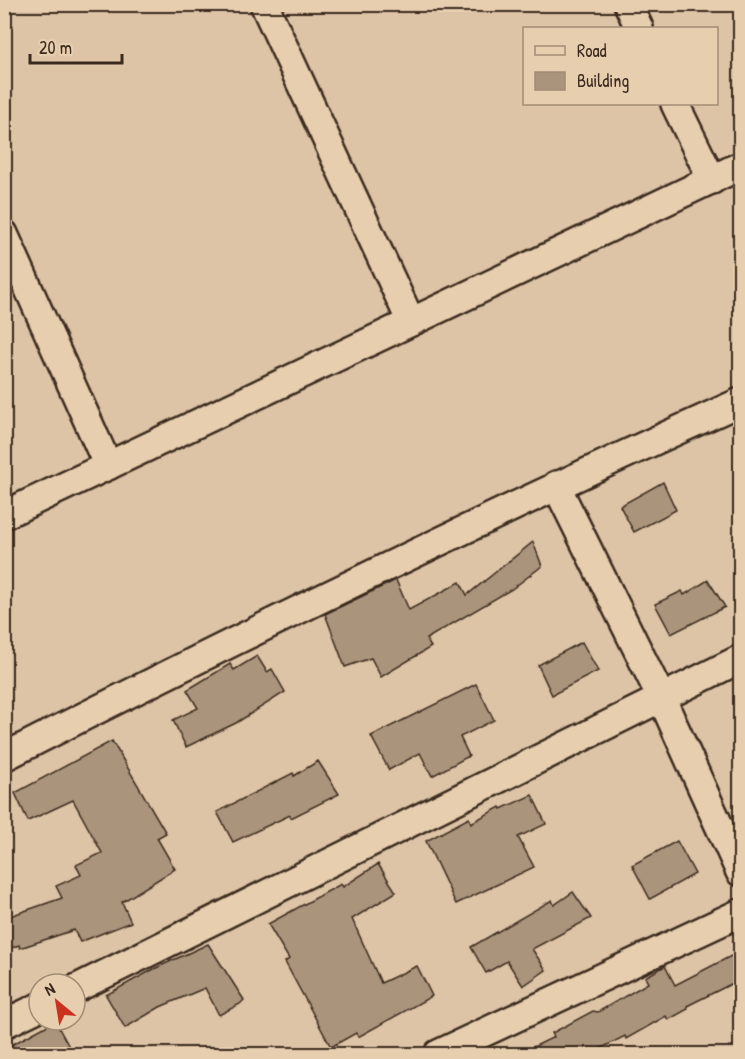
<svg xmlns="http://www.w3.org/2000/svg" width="745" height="1059" font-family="'Patrick Hand',sans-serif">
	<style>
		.building { fill: #aa947c; stroke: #3b2a1e; stroke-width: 1.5 }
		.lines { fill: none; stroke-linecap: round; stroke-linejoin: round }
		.street-casing { stroke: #3b2a1e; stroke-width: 32 }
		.street { stroke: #e7ceaf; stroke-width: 27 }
	</style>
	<rect width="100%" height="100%" fill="#ddc4a6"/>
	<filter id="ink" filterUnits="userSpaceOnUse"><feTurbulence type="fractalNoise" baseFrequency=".0167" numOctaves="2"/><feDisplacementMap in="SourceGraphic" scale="12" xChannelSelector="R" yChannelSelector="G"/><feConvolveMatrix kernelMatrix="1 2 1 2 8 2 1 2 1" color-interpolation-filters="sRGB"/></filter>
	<g filter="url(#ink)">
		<g class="building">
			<polygon points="663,482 676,510 634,532 620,506"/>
			<polygon points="533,542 542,566 512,589 426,639 431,647 381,677 371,658 345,667 325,614 396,580 409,610 460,582 467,595"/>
			<polygon points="708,580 725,607 671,634 655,604 682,591 684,595"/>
			<polygon points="582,642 598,671 552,695 538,665"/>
			<polygon points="257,656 267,672 272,669 285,692 236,723 186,747 173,720 198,708 187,690 230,664 234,670"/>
			<polygon points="476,684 494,720 460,737 469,756 432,776 420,753 389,770 371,736"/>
			<polygon points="112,741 166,833 157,838 175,869 122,902 131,922 80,942 74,930 20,948 19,945 4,951 4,918 62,898 56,886 81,875 76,865 102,853 73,800 28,821 15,793"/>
			<polygon points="318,761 339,794 291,818 290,815 233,842 217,812 293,773 294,776"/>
			<polygon points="532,795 546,824 518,837 534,867 456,904 426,841 469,818 471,823 500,807 501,809"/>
			<polygon points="677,841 695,874 650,899 632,865"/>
			<polygon points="378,864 396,892 352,919 381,983 417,966 432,996 358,1037 356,1033 331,1047 285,962 289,959 268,924 341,884 343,887"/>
			<polygon points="573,892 591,918 532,949 546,970 523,986 507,961 486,973 471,947 552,900 554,905"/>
			<polygon points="208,944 244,1000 240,1004 219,1015 205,988 160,1007 125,1028 106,995 154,969"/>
			<polygon points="733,955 741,969 741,979 687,1006 688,1009 668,1020 666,1016 626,1039 625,1036 590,1054 519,1054 554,1037 552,1033 593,1011 598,1012 648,983 645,977 665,966 675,985"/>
			<polygon points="55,1021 73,1054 4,1054 4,1049"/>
		</g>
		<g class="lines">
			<defs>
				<g id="street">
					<polyline points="264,4 411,322"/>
					<polyline points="628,4 639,28"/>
					<polyline points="675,104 712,180"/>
					<polyline points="4,234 108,466"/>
					<polyline points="556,485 661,697 740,872"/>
					<polyline points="4,515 740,166"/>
					<path d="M4,757C247,633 492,514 740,402"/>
					<polyline points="75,989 740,659"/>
					<polyline points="4,1024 39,1007"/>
					<polyline points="438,1054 740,913"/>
				</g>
			</defs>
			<use href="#street" class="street-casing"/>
			<use href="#street" class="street"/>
		</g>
	</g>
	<rect width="745" height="1059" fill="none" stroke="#e7ceaf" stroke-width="24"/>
	<rect x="12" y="12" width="721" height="1035" fill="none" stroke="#3b2a1e" stroke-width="2" filter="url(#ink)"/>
	<rect x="523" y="27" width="195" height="78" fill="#e7ceaf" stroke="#a28c75" stroke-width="1.5"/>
	<rect x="535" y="46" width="30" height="9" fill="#e7ceaf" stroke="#a28c75" stroke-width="1.5"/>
	<text x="577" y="57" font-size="18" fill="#3b2a1e">Road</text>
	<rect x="535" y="72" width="30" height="18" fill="#aa947c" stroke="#a28c75" stroke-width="1.5"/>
	<text x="577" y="87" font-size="18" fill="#3b2a1e">Building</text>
	<g transform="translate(57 1002) rotate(330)"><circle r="28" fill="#e7ceaf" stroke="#a28c75" stroke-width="1.5"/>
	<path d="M0-4.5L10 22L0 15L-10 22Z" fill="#c8321e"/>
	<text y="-9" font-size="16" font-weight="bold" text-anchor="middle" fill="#3b2a1e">N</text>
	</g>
	<path d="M30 54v9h92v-9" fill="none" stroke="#3b2a1e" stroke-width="3"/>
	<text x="39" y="54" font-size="18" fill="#3b2a1e" stroke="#e7ceaf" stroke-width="4.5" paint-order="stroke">20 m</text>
</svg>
